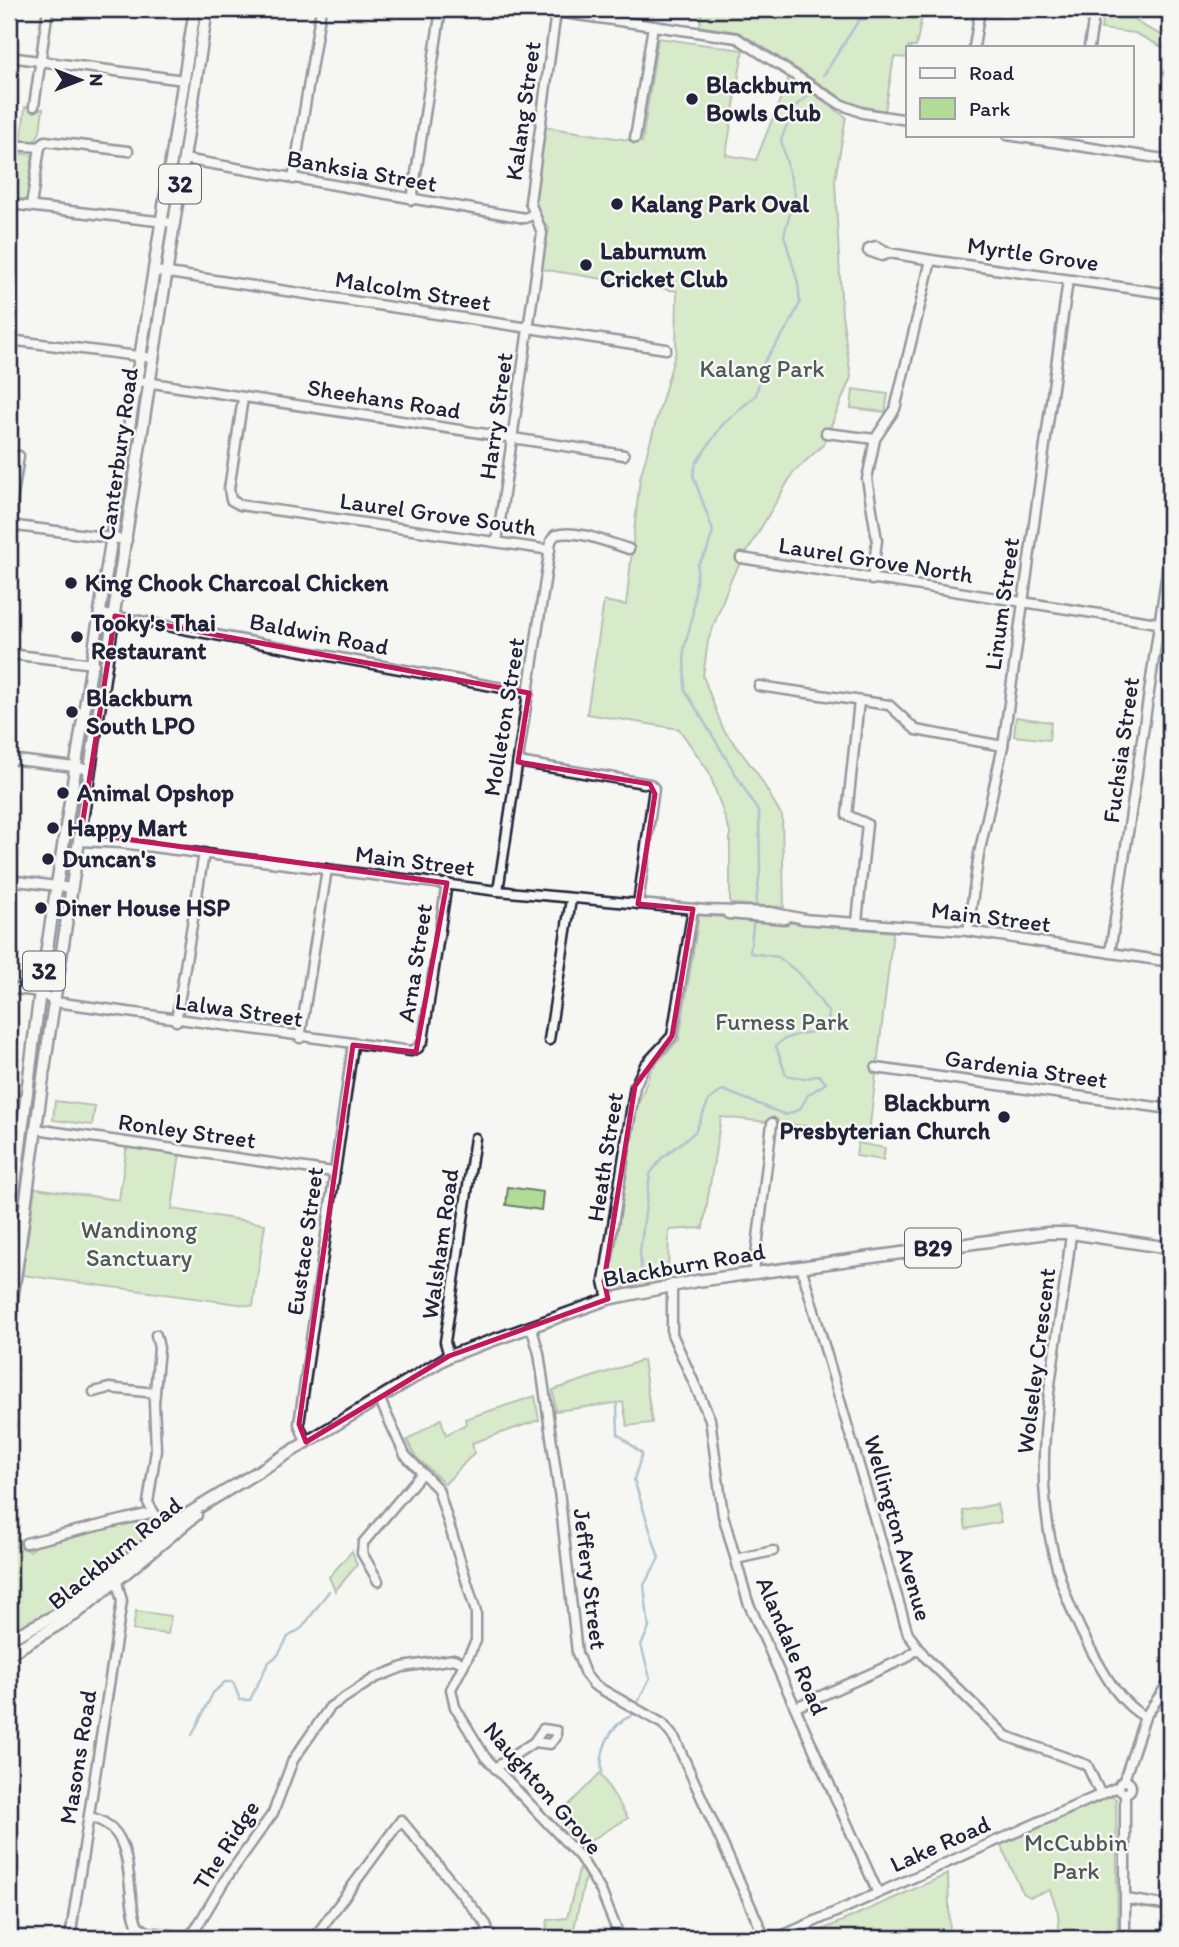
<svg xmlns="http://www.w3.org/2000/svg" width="1179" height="1947" font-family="Itim,sans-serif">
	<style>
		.green { fill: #b2db98; stroke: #6a7e6a; stroke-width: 2 }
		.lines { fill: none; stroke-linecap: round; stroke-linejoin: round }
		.stream { stroke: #5f88a3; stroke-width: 2.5 }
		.minor-casing { stroke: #22223b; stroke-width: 13 }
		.major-casing { stroke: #22223b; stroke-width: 15 }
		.minor { stroke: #f6f6f2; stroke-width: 8 }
		.major { stroke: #f6f6f2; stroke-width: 10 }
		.marked { fill: none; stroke: #c2185b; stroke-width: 5; stroke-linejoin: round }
		.poi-dot { fill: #22223b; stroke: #f6f6f2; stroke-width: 2.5 }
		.labels { text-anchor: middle; stroke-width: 5; stroke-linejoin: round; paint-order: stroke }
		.shield { fill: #f6f6f2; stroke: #626272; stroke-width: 2 }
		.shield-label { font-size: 23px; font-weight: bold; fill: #22223b }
		.poi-label { font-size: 24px; font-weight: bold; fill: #22223b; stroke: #f6f6f2; text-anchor: start }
		.street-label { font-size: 24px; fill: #22223b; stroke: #f6f6f2 }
		.park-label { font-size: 24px; fill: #4d5a57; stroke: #f6f6f2 }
	</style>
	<rect width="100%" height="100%" fill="#f6f6f2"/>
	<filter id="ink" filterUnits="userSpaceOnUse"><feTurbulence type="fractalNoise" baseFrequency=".0143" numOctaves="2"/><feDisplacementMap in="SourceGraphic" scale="14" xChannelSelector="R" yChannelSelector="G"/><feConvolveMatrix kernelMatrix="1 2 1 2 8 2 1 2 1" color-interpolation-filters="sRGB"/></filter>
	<g filter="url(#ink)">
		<g class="green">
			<polygon points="702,9 969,9 967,18 923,11 916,47 908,47 908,58 894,57 885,111 851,104 752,40 736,32 700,26"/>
			<polygon points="1105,9 1122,9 1143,26 1170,39 1170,51 1135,33 1101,29"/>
			<polygon points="658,38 743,50 726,155 756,160 789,77 846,117 835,180 842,315 851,377 823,445 793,473 731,579 708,641 703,676 723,729 757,773 782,816 784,907 730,904 730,832 709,772 679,729 587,714 604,601 626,605 640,478 676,351 677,291 541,269 549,228 531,209 544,127 642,142"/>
			<polygon points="25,107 43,109 40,132 34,142 21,143"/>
			<polygon points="9,152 33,155 27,200 9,198"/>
			<polygon points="853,389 888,394 885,412 851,408"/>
			<polygon points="1016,717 1051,722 1049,740 1014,736"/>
			<polygon points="699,915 893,932 869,1133 721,1117 703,1228 669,1230 668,1281 614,1289 609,1283 635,1113 652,1068 679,1040"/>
			<polygon points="55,1101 95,1106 92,1125 53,1120"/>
			<polygon points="858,1143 885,1148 883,1160 856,1156"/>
			<polygon points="127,1145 180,1153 172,1209 265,1224 253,1306 22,1275 35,1188 119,1200"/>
			<polygon points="508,1187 543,1192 541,1210 506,1205"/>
			<polygon points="643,1360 652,1423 627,1426 623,1402 555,1411 553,1390"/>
			<polygon points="535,1396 539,1420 472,1443 474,1453 445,1484 415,1456 407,1440 441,1419 446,1435 466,1424 465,1419"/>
			<polygon points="997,1504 1001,1522 966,1529 963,1511"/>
			<polygon points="139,1517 153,1521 154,1533 53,1612 9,1635 9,1534 16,1537 15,1546 30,1551 37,1546 110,1528"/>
			<polygon points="352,1551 357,1565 335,1591 329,1577"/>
			<polygon points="136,1611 171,1616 168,1634 133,1630"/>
			<polygon points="600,1773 628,1818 583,1845 557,1817"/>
			<polygon points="1109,1796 1116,1799 1118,1938 1060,1938 1058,1913 1050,1890 1030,1897 1023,1893 1000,1844"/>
			<polygon points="580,1866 586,1874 572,1938 545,1938 548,1920 567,1918"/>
			<polygon points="948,1874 950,1938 804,1938"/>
		</g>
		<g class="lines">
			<g class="stream">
				<polyline points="823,76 859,20 894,13 897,9"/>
				<polyline points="755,911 760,871 759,813 685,690 684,649 692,619 698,564 707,551 713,531 693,475 696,463 723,424 756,395 764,362 789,325 800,303 798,283 784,235 795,195 781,140 794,107 808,96"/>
				<path d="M642,1279L640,1252L650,1174L662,1158L695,1132L709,1100L723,1090L786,1115L800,1109L808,1095L826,1083L819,1075L804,1079L786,1075L776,1046C789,1031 811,1036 827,1027L829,1013L800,974L778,957L750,953L754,917"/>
				<polyline points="192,1735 213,1693 225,1682 233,1682 240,1700 250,1700 268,1663 278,1655 288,1637 302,1628 329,1591"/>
				<path d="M602,1772C599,1751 610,1724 631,1716L650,1678L641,1645L649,1628L644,1585L659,1558L634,1480L642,1454L618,1434L617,1405"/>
				<polyline points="568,1938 571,1935"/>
			</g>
			<defs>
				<g id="minor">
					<polyline points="536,9 737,38 840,104 863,113 908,120"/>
					<polyline points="974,47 980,9"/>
					<polyline points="1089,47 1095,9"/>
					<polyline points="9,57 184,80"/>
					<polyline points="34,106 48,9"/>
					<polyline points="1007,135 1170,160"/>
					<polyline points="635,138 653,26"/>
					<polyline points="9,145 40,147"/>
					<polyline points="184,159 525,218 534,214"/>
					<polyline points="293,179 321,9"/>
					<polyline points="412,200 441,9"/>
					<polyline points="9,204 174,223"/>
					<polyline points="31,206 40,147 45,141 128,151"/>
					<polyline points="890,253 882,256 868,251 869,248 876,246 890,253 931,260 1170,294"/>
					<polyline points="155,271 666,349"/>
					<polyline points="9,340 154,358"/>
					<polyline points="139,381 624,455"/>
					<polyline points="243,398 229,489 231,500 240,505 550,550"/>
					<polyline points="826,433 875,439"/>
					<polyline points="9,522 19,456"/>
					<polyline points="9,525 127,540"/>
					<polyline points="497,542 542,233 530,202 556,12"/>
					<polyline points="741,558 1170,625"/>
					<polyline points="872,580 877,540 867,479 875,439 895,409 931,260"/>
					<polyline points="102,614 529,693"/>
					<polyline points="9,654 94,664"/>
					<polyline points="759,686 889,705 916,730 1003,746"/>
					<polyline points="9,759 91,769"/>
					<polyline points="518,762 650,784 654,788 638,904"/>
					<polyline points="81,833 112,840"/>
					<polyline points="79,841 121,843 498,891 705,910 770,912 805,919"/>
					<polyline points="9,880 72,888"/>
					<path d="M498,891L551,541L555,535C578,529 606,542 629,549"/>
					<polyline points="728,914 785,919"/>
					<polyline points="802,919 968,931 1170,962"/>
					<polyline points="857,922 867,824 847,815 859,701"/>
					<polyline points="968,931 979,854 1003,746 1068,280"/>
					<polyline points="1110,953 1170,552"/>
					<polyline points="9,988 40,992 55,1002 411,1051 418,1048 423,1041 447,883"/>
					<polyline points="176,1021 204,853"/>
					<polyline points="300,1038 327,869"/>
					<polyline points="549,1040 571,899"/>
					<polyline points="876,1068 1170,1109"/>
					<polyline points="9,1116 24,1118"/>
					<polyline points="36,1129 333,1172"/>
					<path d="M1071,1233C1056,1385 1009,1500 1090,1648C1104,1673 1118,1702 1145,1717"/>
					<polyline points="801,1266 908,1634 926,1658 1006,1736 1087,1765 1100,1793"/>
					<polyline points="754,1272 772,1123"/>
					<polyline points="672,1284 672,1334 710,1419 723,1515 748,1602 878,1893"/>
					<polyline points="608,1299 604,1281 635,1086 645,1065 672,1036 693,909"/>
					<polyline points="531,1326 539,1353 560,1499 577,1653 585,1674 594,1685 663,1724 675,1739 765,1938"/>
					<polyline points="156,1335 159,1348 154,1403 156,1450 148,1503 164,1529"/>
					<polyline points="449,1356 445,1342 475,1138"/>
					<polyline points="94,1392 109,1388 155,1393"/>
					<polyline points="379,1398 405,1455 438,1489 476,1612 476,1641 451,1689 455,1707 485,1757 580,1857 601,1891 620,1938"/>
					<polyline points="306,1442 299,1424 353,1045"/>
					<polyline points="26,1543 151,1513"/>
					<polyline points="736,1559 773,1551"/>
					<polyline points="378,1581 362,1553 363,1543 422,1473"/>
					<polyline points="796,1707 906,1658 917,1649"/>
					<polyline points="495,1768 534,1742 543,1729 556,1731 556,1737 550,1744 534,1742"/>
					<polyline points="1124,1780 1145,1717 1170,1681"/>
					<circle cx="1125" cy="1787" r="6"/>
					<polyline points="1125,1793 1125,1938"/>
					<path d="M89,1817C141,1828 122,1890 138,1926L148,1932L187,1937L195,1930L225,1880L273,1813L293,1760L330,1707L375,1678L403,1667L454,1659L464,1664"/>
					<polyline points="1126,1899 1170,1906"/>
					<polyline points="70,1938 122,1601 117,1582"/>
					<polyline points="314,1938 401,1820 486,1924 491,1938"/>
					<polyline points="777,1938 1118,1787"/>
				</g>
				<g id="major">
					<polyline points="9,1231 40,992 195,9"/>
					<polyline points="9,1322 48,1042 207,9"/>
					<polyline points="9,1639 64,1611 173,1523 449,1356 608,1299 697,1281 1047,1233 1071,1233 1170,1248"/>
					<polyline points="9,1654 76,1614 196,1515"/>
				</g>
			</defs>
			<use href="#minor" class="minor-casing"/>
			<use href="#major" class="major-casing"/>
			<use href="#minor" class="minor"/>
			<use href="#major" class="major"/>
		</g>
	</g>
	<path d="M0 0H1179V1947H0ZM115,616L529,693L518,762L650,784L655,794L638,904L693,909L672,1036L635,1086L604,1281L608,1299L449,1356L306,1442L299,1424L353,1045L416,1052L447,883L81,833Z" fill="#f6f6f2" fill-opacity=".55" fill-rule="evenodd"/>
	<path class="marked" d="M115,616L529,693L518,762L650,784L655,794L638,904L693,909L672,1036L635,1086L604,1281L608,1299L449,1356L306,1442L299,1424L353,1045L416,1052L447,883L81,833Z"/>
	<g class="poi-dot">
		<circle cx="692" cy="99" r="7"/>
		<circle cx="617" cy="204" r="7"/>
		<circle cx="586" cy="265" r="7"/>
		<circle cx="71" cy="583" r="7"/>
		<circle cx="77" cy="637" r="7"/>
		<circle cx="72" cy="712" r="7"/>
		<circle cx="63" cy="793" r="7"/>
		<circle cx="53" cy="828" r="7"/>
		<circle cx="48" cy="859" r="7"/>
		<circle cx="41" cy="908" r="7"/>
		<circle cx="1004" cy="1117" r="7"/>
	</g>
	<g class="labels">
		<g class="shield">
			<rect x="159" y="164.5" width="42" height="39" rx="5"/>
			<rect x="23" y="951.5" width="42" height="39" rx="5"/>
			<rect x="905" y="1228.5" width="56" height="39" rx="5"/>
		</g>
		<g class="shield-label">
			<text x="180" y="192">32</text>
			<text x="44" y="979">32</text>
			<text x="933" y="1256">B29</text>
		</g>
		<g class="poi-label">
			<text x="706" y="93">Blackburn<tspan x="706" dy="28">Bowls Club</tspan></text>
			<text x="631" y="212">Kalang Park Oval</text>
			<text x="600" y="259">Laburnum<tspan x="600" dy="28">Cricket Club</tspan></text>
			<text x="85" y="591">King Chook Charcoal Chicken</text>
			<text x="91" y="631">Tooky's Thai<tspan x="91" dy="28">Restaurant</tspan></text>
			<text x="86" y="706">Blackburn<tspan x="86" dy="28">South LPO</tspan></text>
			<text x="77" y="801">Animal Opshop</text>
			<text x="67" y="836">Happy Mart</text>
			<text x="62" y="867">Duncan's</text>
			<text x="55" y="916">Diner House HSP</text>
			<text x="990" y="1111" text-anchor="end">Blackburn<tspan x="990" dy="28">Presbyterian Church</tspan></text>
		</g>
		<g class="street-label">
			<text transform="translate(523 111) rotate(-82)" y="8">Kalang Street</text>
			<text transform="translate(362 171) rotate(10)" y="8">Banksia Street</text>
			<text transform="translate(1033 254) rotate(8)" y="8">Myrtle Grove</text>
			<text transform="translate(413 291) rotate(9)" y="8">Malcolm Street</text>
			<text transform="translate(384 399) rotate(9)" y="8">Sheehans Road</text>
			<text transform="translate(496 416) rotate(-82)" y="8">Harry Street</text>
			<text transform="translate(118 454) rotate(-82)" y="8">Canterbury Road</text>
			<text transform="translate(438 514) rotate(8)" y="8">Laurel Grove South</text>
			<text transform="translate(876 560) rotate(9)" y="8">Laurel Grove North</text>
			<text transform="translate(1002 604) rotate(-82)" y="8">Linum Street</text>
			<text transform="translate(319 634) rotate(11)" y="8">Baldwin Road</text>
			<text transform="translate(504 717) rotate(-81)" y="8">Molleton Street</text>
			<text transform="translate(1121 750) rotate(-82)" y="8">Fuchsia Street</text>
			<text transform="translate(415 861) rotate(7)" y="8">Main Street</text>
			<text transform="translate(991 917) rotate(7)" y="8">Main Street</text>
			<text transform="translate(415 963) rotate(-81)" y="8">Arna Street</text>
			<text transform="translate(239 1010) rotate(8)" y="8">Lalwa Street</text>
			<text transform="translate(1026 1069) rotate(8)" y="8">Gardenia Street</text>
			<text transform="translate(187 1131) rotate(8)" y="8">Ronley Street</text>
			<text transform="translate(605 1157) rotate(-81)" y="8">Heath Street</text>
			<text transform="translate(305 1241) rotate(-82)" y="8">Eustace Street</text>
			<text transform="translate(440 1244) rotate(-82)" y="8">Walsham Road</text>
			<text transform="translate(684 1265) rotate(-10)" y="8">Blackburn Road</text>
			<text transform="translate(1036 1361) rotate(-83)" y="8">Wolseley Crescent</text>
			<text transform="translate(898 1528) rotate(74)" y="8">Wellington Avenue</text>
			<text transform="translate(115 1553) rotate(-39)" y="8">Blackburn Road</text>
			<text transform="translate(590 1579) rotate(83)" y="8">Jeffery Street</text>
			<text transform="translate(792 1646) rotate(67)" y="8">Alandale Road</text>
			<text transform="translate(78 1757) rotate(-81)" y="8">Masons Road</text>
			<text transform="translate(543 1788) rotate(49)" y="8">Naughton Grove</text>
			<text transform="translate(940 1844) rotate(-24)" y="8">Lake Road</text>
			<text transform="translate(226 1845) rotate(-57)" y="8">The Ridge</text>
		</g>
		<g class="park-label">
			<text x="762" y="377">Kalang Park</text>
			<text x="782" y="1030">Furness Park</text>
			<text x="139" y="1238">Wandinong<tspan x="139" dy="28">Sanctuary</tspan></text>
			<text x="1076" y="1851">McCubbin<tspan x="1076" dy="28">Park</tspan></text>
		</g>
	</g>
	<rect width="1179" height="1947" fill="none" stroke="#f6f6f2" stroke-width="35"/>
	<rect x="18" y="18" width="1144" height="1912" fill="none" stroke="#22223b" stroke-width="2.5" filter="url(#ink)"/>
	<rect x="906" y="46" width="228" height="91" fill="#f6f6f2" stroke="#a1a1a9" stroke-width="2"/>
	<rect x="920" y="68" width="35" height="10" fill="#f6f6f2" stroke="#a1a1a9" stroke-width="2"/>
	<text x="969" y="80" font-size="21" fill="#22223b">Road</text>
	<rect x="920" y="98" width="35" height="21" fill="#b2db98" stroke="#a1a1a9" stroke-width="2"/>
	<text x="969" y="116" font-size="21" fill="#22223b">Park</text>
	<g transform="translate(80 80) rotate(90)" stroke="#f6f6f2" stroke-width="5" paint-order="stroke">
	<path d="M0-5L12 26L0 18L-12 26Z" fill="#22223b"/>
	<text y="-10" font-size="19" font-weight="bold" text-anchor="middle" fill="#22223b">N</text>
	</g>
</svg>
